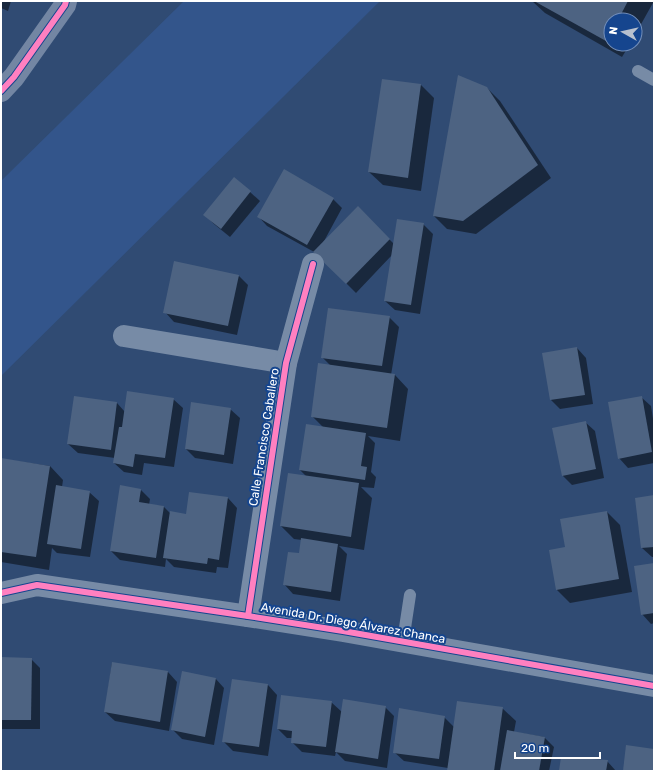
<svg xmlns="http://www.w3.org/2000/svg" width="655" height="772" font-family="Rubik,sans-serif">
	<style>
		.water { fill: #33558b }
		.shadow { fill: #0007 }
		.building { fill: #4d6382 }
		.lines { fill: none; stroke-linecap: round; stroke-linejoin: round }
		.lane { stroke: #778ba6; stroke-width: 12 }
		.street { stroke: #778ba6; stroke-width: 22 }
		.secondary { stroke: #7386a3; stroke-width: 22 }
		.cycleway-casing { stroke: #15458e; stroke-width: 8 }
		.cycleway { stroke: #ff80c0; stroke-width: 6 }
		.labels { text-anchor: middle; stroke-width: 4; stroke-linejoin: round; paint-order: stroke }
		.street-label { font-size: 12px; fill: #fff; stroke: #15458e }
	</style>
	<rect width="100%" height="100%" fill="#304b73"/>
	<polygon class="water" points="184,1 380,1 1,376 1,181"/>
	<g class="shadow">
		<polygon points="1,1 11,1 8,11 1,8"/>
		<polygon points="532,1 654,1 635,35 635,20 611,20 611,44 630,44 622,57 545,13"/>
		<polygon points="383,80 421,85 434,98 421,191 383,185 369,172"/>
		<polygon points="486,87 500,101 551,178 476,234 447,229 434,216"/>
		<polygon points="234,178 250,192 260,201 230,237 214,224 205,215"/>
		<polygon points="333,199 342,208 323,243 358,208 394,244 423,224 433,234 420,314 395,310 385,301 392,255 356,293 316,253 267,226 258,216"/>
		<polygon points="239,276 248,285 237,335 174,322 165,312"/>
		<polygon points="389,317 399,327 391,375 395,375 408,389 400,441 368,436 375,443 371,472 376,477 374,488 361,487 372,498 364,550 339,546 347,554 340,601 293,594 284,584 300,554 302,540 294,539 281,526 307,477 300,470 323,427 312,416 331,366 322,357"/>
		<polygon points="577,348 586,358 593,404 560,409 551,400"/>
		<polygon points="641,397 651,406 654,425 654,463 628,468 619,458"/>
		<polygon points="173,399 183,408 174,467 144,463 142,475 124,472 114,463 115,458 78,453 68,444 117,403 125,412"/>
		<polygon points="230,409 240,418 233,464 195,458 186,449"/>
		<polygon points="585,422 595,431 604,478 572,485 563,476 553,429"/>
		<polygon points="1,459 50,466 63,480 62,487 89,492 99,501 90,557 57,553 52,548 49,570 1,562"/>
		<polygon points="141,490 150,499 149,505 163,506 171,514 187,515 228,498 237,508 228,568 217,567 216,573 174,567 166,559 165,567 120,560 111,551"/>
		<polygon points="654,496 654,557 652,557 642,548"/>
		<polygon points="607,512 620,525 632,592 570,603 557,590 566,548"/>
		<polygon points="654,564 654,623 651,624 642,614"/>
		<polygon points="1,658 31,659 40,668 40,729 1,729"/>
		<polygon points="112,663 168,672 177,682 169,731 115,721 105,712"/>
		<polygon points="215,678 224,688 214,745 182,739 173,730"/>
		<polygon points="233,680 268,685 277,695 268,756 233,751 223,741"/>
		<polygon points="331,702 342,712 385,707 394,716 387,768 345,761 336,752 335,756 302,752 292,742 293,738 287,738 278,729"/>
		<polygon points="502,708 516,721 514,732 544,737 554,747 549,771 448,771 448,768 404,761 394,752 444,717 454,727"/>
		<polygon points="607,761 616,771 560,771"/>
	</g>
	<g class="building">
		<polygon points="534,1 628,1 618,20 611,20 611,32 606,41"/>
		<polygon points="458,75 487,87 538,165 463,221 433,216"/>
		<polygon points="382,79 421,84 408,178 368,172"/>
		<polygon points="284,169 334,198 307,245 257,217"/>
		<polygon points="234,177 251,191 221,229 203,215"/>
		<polygon points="358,206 390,239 346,284 313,252"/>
		<polygon points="397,219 424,223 411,305 384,301"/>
		<polygon points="174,261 239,275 228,326 163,313"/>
		<polygon points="328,308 390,316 382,366 321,358"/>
		<polygon points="577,347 585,395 550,400 542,353"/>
		<polygon points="318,363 395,374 387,428 311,417"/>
		<polygon points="127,391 174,398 165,458 135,454 133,467 113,463 119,427 122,427"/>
		<polygon points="74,396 117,402 111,450 67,444"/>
		<polygon points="642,396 652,452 618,459 608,402"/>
		<polygon points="191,402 231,408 224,455 185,449"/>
		<polygon points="586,421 596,469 562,476 552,428"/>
		<polygon points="306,424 366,433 361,466 367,467 365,480 299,470"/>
		<polygon points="1,458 50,466 36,557 1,552"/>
		<polygon points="288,473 359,483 351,537 280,526"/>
		<polygon points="56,485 90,491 81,549 47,544"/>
		<polygon points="120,485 141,489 139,502 164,506 156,558 110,551"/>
		<polygon points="189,492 228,497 219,560 208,558 207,564 163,558 170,511 186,514"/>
		<polygon points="654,495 654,547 641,548 635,498"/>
		<polygon points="607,511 619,579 556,590 549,550 565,547 560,519"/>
		<polygon points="301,538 338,544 331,592 283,585 288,552 299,553"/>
		<polygon points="654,563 654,613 641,615 634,566"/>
		<polygon points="1,657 32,658 31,720 1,720"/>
		<polygon points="112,662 168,671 160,722 104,712"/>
		<polygon points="182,671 216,678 205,737 171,730"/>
		<polygon points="232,679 268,684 259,747 222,742"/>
		<polygon points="281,695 332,701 326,747 291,743 292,731 277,729"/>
		<polygon points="343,699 386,706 378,759 335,752"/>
		<polygon points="457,701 503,707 494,771 447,771"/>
		<polygon points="399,708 445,716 439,759 393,753"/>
		<polygon points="507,730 545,737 539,771 500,771"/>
		<polygon points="626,745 654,749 654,771 623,771"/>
		<polygon points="561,757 608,760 606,771 559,771"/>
	</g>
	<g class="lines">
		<g class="lane">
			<polyline points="638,71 654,80"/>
			<polyline points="403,641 410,595"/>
		</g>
		<g class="street">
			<polyline points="124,336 286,363"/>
			<polyline points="1,593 37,585 248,616 343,631 654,686"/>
			<polyline points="248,616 286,363 313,264"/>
		</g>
		<polyline class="secondary" points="1,91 14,77 65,5 66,1"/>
		<defs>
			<g id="cycleway">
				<polyline points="1,91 14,77 65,5 66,1"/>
				<polyline points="1,593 37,585 248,616 343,631 654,686"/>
				<polyline points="248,616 286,363 313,264"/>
			</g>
		</defs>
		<use href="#cycleway" class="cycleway-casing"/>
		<use href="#cycleway" class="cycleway"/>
	</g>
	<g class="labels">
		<g class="street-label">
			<text transform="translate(264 437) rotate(-81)" y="4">Calle Francisco Caballero</text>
			<text transform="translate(353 623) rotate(10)" y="4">Avenida Dr. Diego Álvarez Chanca</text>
		</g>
	</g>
	<rect width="655" height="772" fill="none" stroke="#ffffff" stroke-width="4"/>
	<g transform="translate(623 32) rotate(278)"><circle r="19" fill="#15458e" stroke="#738fbb"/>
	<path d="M0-3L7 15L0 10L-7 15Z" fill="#b7c0ce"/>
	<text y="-6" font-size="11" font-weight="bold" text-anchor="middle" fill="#ffffff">N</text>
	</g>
	<path d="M515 752v6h85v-6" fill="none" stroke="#ffffff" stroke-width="2"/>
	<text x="521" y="752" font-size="12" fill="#ffffff" stroke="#15458e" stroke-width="3" paint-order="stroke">20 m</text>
</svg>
